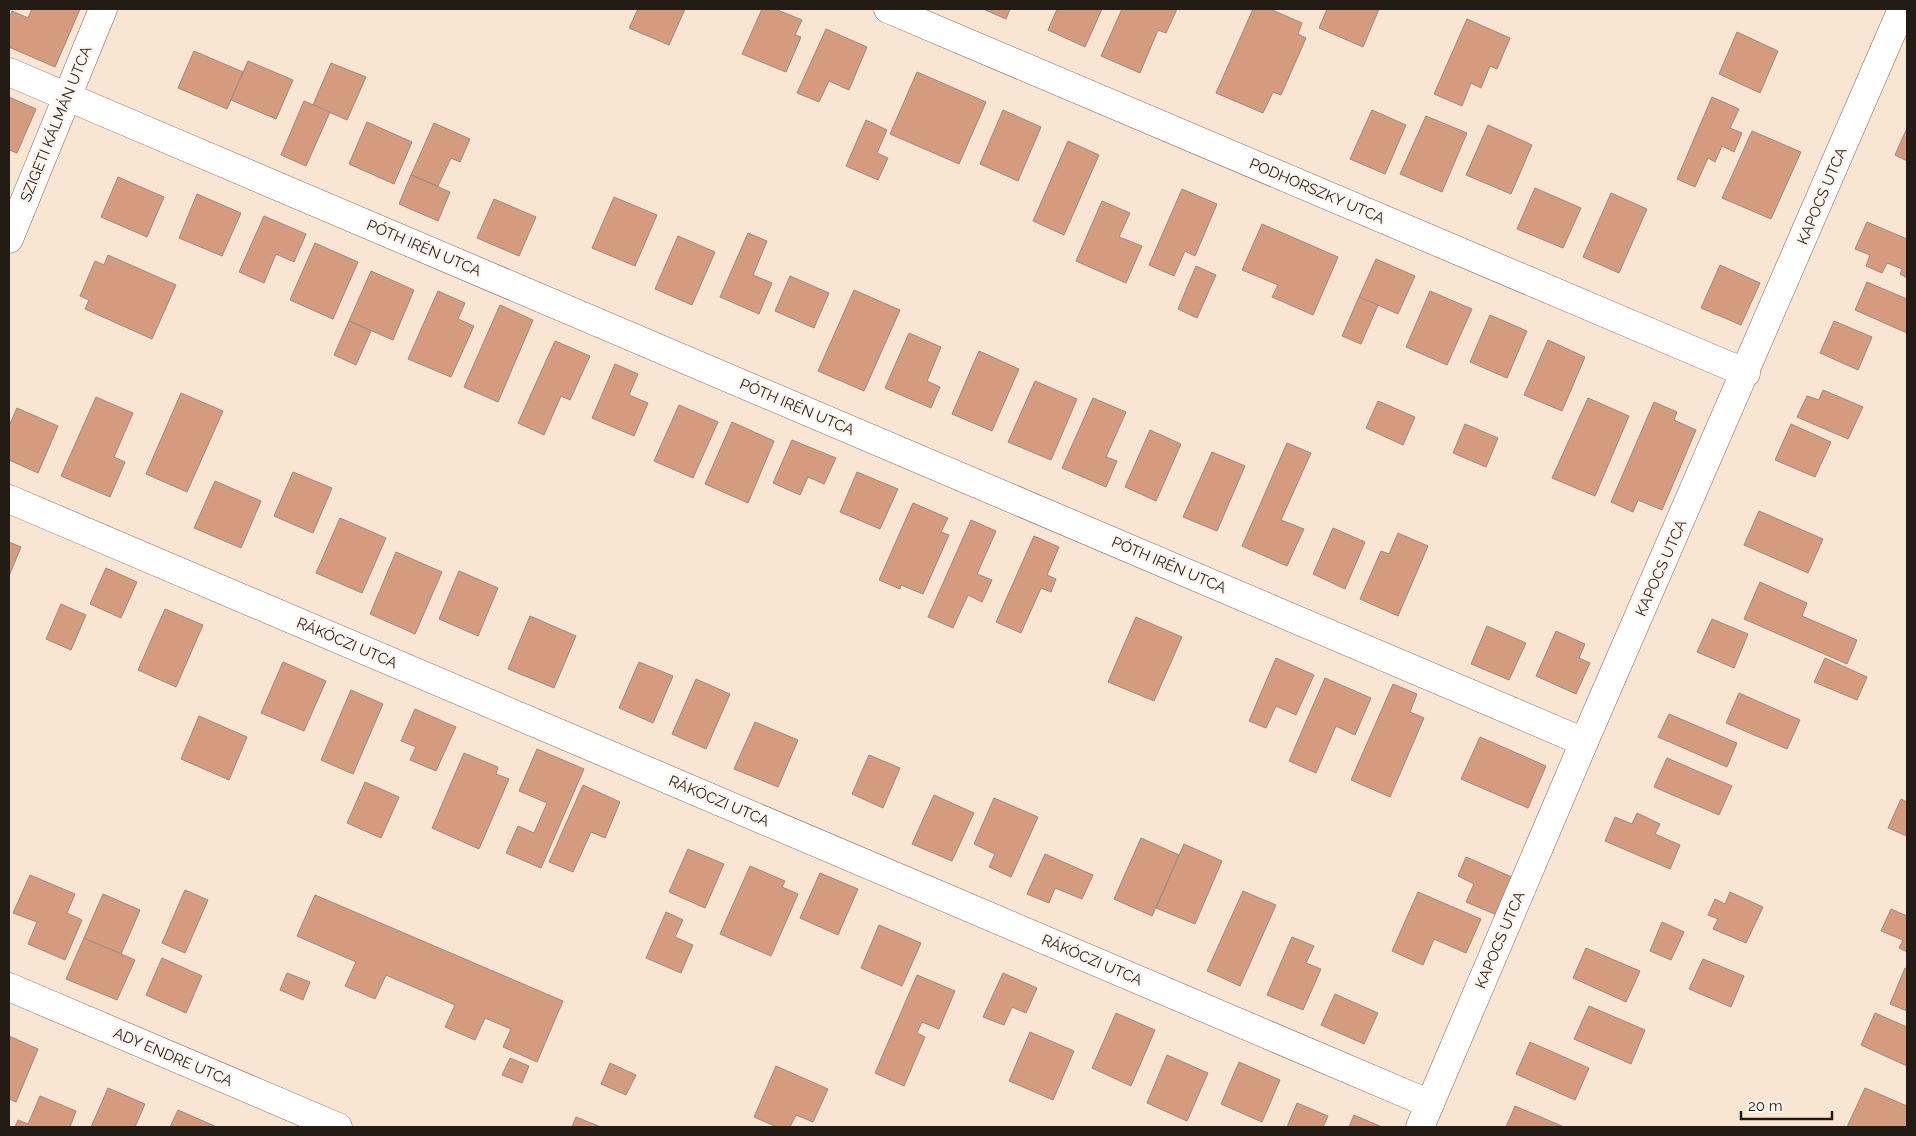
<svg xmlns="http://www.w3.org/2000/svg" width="1916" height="1136" font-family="Raleway,sans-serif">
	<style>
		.building { fill: #d49b7f; stroke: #9f887d }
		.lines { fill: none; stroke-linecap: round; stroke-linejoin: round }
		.minor-casing { stroke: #7a6a59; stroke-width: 29 }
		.minor { stroke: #fff; stroke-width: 28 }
		.labels { text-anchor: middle; stroke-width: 4.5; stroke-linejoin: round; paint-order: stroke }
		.street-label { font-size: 15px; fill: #231c15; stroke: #fdf5ed }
	</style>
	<rect width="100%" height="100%" fill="#f8e6d2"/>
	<g class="building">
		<polygon points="32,9 80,9 55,67 9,47 9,18 12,11 28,18"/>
		<polygon points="638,9 685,9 669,45 629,28"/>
		<polygon points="762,9 775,9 802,20 795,35 801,37 786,72 742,54"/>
		<polygon points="983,9 1010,9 1006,19"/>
		<polygon points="1057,9 1102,9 1085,47 1048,30"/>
		<polygon points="1122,9 1177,9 1166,33 1158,30 1140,73 1101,56"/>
		<polygon points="1253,9 1270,9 1302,23 1298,34 1306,38 1281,95 1273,92 1263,113 1216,93"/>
		<polygon points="1327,9 1379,9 1363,47 1319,28"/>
		<polygon points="1467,19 1510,38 1497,69 1490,66 1481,88 1471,83 1462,106 1434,94"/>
		<polygon points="826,29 867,47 849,90 829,81 819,102 797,93"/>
		<polygon points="1737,32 1778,51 1760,93 1719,74"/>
		<polygon points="194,51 243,72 227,109 178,88"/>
		<polygon points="248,61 293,80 276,119 231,100"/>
		<polygon points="331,63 366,77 347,120 313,105"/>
		<polygon points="917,72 986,102 959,164 890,134"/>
		<polygon points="9,97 36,109 17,153 9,150"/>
		<polygon points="1712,97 1739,109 1730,128 1742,133 1734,152 1722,146 1715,162 1708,158 1695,187 1677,179"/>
		<polygon points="304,101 330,112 306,166 281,155"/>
		<polygon points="1003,110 1041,127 1018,181 980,164"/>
		<polygon points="1372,110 1406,125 1385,174 1350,159"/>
		<polygon points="1426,116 1467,133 1442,192 1400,174"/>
		<polygon points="866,120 887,130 877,153 888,158 878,180 846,166"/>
		<polygon points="367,122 412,142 394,184 349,164"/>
		<polygon points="434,123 470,139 460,162 451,158 438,186 411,175"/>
		<polygon points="1488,125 1532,145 1511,194 1466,175"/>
		<polygon points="1907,128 1907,161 1895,155"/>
		<polygon points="1752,131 1801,152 1771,219 1722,198"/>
		<polygon points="1068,141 1099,155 1064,235 1033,221"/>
		<polygon points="411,175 450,192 438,221 399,204"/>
		<polygon points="118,177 164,197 147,237 101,217"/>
		<polygon points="1535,188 1581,208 1563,248 1517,229"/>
		<polygon points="1182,189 1217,204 1195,256 1185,251 1174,276 1149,265"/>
		<polygon points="1611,193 1647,209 1619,273 1583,257"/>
		<polygon points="197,194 241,213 222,256 179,238"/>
		<polygon points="614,197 657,215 635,266 592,248"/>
		<polygon points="494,199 536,217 519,256 477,238"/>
		<polygon points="1102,201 1130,213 1119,237 1142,246 1126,283 1076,261"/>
		<polygon points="264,216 306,234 294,262 276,254 264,283 239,272"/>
		<polygon points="1867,222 1907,239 1907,278 1900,274 1902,269 1887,263 1882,273 1866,266 1870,255 1855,249"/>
		<polygon points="1262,224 1338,257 1313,315 1272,297 1278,285 1242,270"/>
		<polygon points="748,233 767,241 753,275 772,283 759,314 720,297"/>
		<polygon points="678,236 715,252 692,305 655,289"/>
		<polygon points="315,243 358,262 333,319 290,300"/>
		<polygon points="108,255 176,285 152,339 85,309 89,300 80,296 95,261 104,265"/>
		<polygon points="1376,259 1415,276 1398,314 1359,297"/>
		<polygon points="1720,265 1760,283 1741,325 1701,308"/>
		<polygon points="1196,266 1216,275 1197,318 1178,309"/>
		<polygon points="371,271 414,290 393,340 349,321"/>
		<polygon points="790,276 829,293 814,328 775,311"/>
		<polygon points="1867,282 1907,299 1907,333 1855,310"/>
		<polygon points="854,290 900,310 864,391 818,371"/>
		<polygon points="438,291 465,303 458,319 474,326 451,377 408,359"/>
		<polygon points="1430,291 1472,309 1447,365 1406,347"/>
		<polygon points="1359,297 1378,305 1361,344 1342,336"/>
		<polygon points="500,305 533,320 498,402 464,387"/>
		<polygon points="1490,315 1527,331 1507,378 1470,362"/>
		<polygon points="349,321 371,331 356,365 334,355"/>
		<polygon points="1834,321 1872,337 1858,370 1820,353"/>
		<polygon points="909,333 941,347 927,381 940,387 931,408 885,388"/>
		<polygon points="1548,340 1585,357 1562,411 1524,395"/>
		<polygon points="555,341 590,356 570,400 561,396 544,435 518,423"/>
		<polygon points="979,351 1019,369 992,431 952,414"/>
		<polygon points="615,364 638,374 629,395 648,403 634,436 592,418"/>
		<polygon points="1035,381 1077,399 1051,460 1008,442"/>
		<polygon points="1823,390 1863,407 1848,439 1797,417 1807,396 1819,400"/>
		<polygon points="181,393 223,411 187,492 146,474"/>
		<polygon points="96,397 133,413 114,457 125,462 110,497 61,476"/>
		<polygon points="1093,398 1126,412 1106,457 1117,461 1106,487 1062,468"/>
		<polygon points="1588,398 1629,416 1595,496 1552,478"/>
		<polygon points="1378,401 1415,417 1403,445 1366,428"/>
		<polygon points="1654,402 1677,412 1674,420 1696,430 1662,510 1638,500 1633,512 1611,502"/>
		<polygon points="679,405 718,422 693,478 654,461"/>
		<polygon points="17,408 58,426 38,473 9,460 9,426"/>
		<polygon points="732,422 774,441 748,503 705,484"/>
		<polygon points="1465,424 1498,438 1486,467 1453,453"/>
		<polygon points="1791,424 1831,442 1815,477 1775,460"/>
		<polygon points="1150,430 1181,444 1156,501 1125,487"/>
		<polygon points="792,440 836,458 824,484 808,477 800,495 773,483"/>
		<polygon points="1287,443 1311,453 1281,520 1304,529 1287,566 1242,546"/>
		<polygon points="1212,452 1245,466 1217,531 1183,517"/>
		<polygon points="293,472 332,488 313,533 274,516"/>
		<polygon points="857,472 898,489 880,529 840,512"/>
		<polygon points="215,481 261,501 241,548 194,528"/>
		<polygon points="913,503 948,518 941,532 949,535 923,594 901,585 900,589 879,580"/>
		<polygon points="1759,511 1823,539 1808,573 1744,545"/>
		<polygon points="340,518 386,538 362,593 316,573"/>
		<polygon points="971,520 996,531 977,574 992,580 982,602 968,595 953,628 928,617"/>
		<polygon points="1333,528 1365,542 1345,589 1313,574"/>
		<polygon points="1398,533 1428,546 1398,616 1360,599 1381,551 1389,554"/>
		<polygon points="1034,536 1059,547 1047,575 1056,579 1051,592 1041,588 1021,633 996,622"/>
		<polygon points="9,542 21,547 9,576"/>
		<polygon points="396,552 442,572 415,634 370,614"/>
		<polygon points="106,568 137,582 121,618 90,604"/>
		<polygon points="459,571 498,588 478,636 439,619"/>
		<polygon points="1760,582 1807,603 1802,616 1857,640 1847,664 1744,619"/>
		<polygon points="61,604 86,615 71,650 46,639"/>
		<polygon points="165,609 203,625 176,687 138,670"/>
		<polygon points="530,616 576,636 554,688 508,669"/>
		<polygon points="1136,617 1182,637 1154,701 1108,682"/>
		<polygon points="1712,619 1748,634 1734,668 1697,652"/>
		<polygon points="1487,626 1526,643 1509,680 1471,664"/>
		<polygon points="1556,631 1585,644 1579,658 1590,663 1576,694 1536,676"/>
		<polygon points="1276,658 1314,675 1296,715 1276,706 1266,728 1249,721"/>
		<polygon points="1825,658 1867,677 1857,700 1814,682"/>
		<polygon points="283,662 326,681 304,731 261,713"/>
		<polygon points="639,662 673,676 653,723 619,708"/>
		<polygon points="1325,678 1371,698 1355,735 1336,726 1316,773 1289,761"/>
		<polygon points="696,679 730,694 706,749 672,734"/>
		<polygon points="1393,684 1417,694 1410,712 1424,718 1390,797 1351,780"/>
		<polygon points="351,690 383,704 353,774 321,760"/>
		<polygon points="1739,693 1800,720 1787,749 1726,723"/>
		<polygon points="415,709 456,727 436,771 410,760 416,747 401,741"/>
		<polygon points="1669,714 1737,743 1727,767 1658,737"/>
		<polygon points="199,716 247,737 229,780 181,759"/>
		<polygon points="755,722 798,740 778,787 734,769"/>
		<polygon points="1480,737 1546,766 1528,808 1461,779"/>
		<polygon points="537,749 584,769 541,868 506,853 518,826 534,833 547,803 519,791"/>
		<polygon points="464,753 498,767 496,774 509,779 479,849 432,828"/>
		<polygon points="869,755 900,768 883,808 852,794"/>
		<polygon points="1667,758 1732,786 1719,815 1654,787"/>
		<polygon points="365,782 399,797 381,838 347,823"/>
		<polygon points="583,785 620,802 605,838 591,832 573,872 549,862"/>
		<polygon points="934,795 974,813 952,861 912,844"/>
		<polygon points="994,798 1038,817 1011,877 989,867 995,854 974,844"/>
		<polygon points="1901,799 1907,802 1907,836 1888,828"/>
		<polygon points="1637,813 1660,824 1655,834 1680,845 1670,869 1605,841 1615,817 1632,824"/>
		<polygon points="1141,838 1179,855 1152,916 1114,899"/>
		<polygon points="1184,844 1222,861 1195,924 1156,908"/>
		<polygon points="688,849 724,864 705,908 669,892"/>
		<polygon points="1045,854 1093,875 1082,899 1055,888 1049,903 1027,894"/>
		<polygon points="1466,857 1512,877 1504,918 1466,902 1474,884 1458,876"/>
		<polygon points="750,866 785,881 782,887 798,894 771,956 720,934"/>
		<polygon points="820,873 858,889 838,935 800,918"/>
		<polygon points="30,875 75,894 67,913 82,920 65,960 28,944 37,922 13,913"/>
		<polygon points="185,890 208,900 185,953 162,943"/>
		<polygon points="1243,891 1276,905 1240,986 1207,971"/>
		<polygon points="1418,892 1481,919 1466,953 1434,939 1423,965 1392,951"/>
		<polygon points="1730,892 1763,907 1746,943 1713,929 1718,919 1708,915 1715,899 1725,904"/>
		<polygon points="103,894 140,910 121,954 84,938"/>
		<polygon points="315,895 563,1001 537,1062 503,1047 511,1029 485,1018 475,1040 445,1027 455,1005 386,975 375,999 345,986 356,962 297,936"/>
		<polygon points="1891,909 1907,916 1907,952 1899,948 1903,940 1881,931"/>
		<polygon points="666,912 683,920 675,937 693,945 681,973 646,958"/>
		<polygon points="1662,922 1684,932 1671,960 1650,951"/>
		<polygon points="879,925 921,943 902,986 861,968"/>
		<polygon points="1292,937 1314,946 1306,963 1321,969 1303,1010 1267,995"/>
		<polygon points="84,938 135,960 117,1000 66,979"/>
		<polygon points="1586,948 1640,971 1626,1002 1573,978"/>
		<polygon points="162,958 202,976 186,1013 146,995"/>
		<polygon points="1703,959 1744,976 1731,1007 1689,989"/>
		<polygon points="1905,968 1907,969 1907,1011 1890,1004"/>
		<polygon points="287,973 310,982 303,1000 280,990"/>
		<polygon points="1003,973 1037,988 1026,1013 1012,1007 1004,1025 983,1017"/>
		<polygon points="917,975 955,991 939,1029 922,1022 917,1033 925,1037 904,1086 875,1073"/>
		<polygon points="1335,994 1378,1013 1364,1044 1321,1025"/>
		<polygon points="1589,1006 1645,1030 1631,1064 1574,1039"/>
		<polygon points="1116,1013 1155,1030 1131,1086 1092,1068"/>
		<polygon points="1875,1013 1907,1027 1907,1066 1861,1045"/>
		<polygon points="1030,1032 1074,1051 1053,1100 1009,1081"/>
		<polygon points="9,1036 38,1049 16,1102 9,1099"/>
		<polygon points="1530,1042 1589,1068 1575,1100 1516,1074"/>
		<polygon points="1167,1055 1208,1073 1187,1121 1147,1103"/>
		<polygon points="510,1058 529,1066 522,1083 502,1075"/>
		<polygon points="1239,1062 1280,1080 1262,1122 1221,1104"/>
		<polygon points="610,1063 636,1075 626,1095 601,1084"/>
		<polygon points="776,1066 828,1089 813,1122 796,1115 790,1127 777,1127 754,1117"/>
		<polygon points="108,1088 145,1104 135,1127 91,1127"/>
		<polygon points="1865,1088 1907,1106 1907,1127 1847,1127"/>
		<polygon points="40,1096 76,1111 70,1127 15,1127 18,1120 28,1124"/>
		<polygon points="1297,1103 1328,1116 1323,1127 1287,1127"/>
		<polygon points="1515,1106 1564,1127 1506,1127"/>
		<polygon points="178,1110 217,1127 170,1127"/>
		<polygon points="1354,1115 1382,1127 1349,1127"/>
		<polygon points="576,1117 601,1127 572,1127"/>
	</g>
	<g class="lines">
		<defs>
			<g id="minor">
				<polyline points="888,9 1746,373"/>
				<polyline points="9,72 1584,742"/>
				<polyline points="9,239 103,9"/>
				<polyline points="9,499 1430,1104"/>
				<polyline points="9,987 338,1127"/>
				<polyline points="1420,1127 1584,742 1902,9"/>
			</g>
		</defs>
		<use href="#minor" class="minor-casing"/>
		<use href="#minor" class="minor"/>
	</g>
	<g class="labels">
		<g class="street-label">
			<text transform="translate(56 124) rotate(-68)" y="5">SZIGETI KÁLMÁN UTCA</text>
			<text transform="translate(1317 191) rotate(23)" y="5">PODHORSZKY UTCA</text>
			<text transform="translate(1822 196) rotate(-67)" y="5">KAPOCS UTCA</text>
			<text transform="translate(424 248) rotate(23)" y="5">PÓTH IRÉN UTCA</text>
			<text transform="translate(797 407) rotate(23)" y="5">PÓTH IRÉN UTCA</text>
			<text transform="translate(1169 565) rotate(23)" y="5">PÓTH IRÉN UTCA</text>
			<text transform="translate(1661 568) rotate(-66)" y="5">KAPOCS UTCA</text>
			<text transform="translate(347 643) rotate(23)" y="5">RÁKÓCZI UTCA</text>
			<text transform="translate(719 801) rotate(23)" y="5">RÁKÓCZI UTCA</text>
			<text transform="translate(1500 940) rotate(-67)" y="5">KAPOCS UTCA</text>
			<text transform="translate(1092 960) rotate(23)" y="5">RÁKÓCZI UTCA</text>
			<text transform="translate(173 1057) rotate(23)" y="5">ADY ENDRE UTCA</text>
		</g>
	</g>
	<rect width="1916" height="1136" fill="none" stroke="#231c15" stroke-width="20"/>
	<path d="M1741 1111v8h91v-8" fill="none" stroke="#231c15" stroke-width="2.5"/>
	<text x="1748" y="1111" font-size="15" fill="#231c15" stroke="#fdf5ed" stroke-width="4" paint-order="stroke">20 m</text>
</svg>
